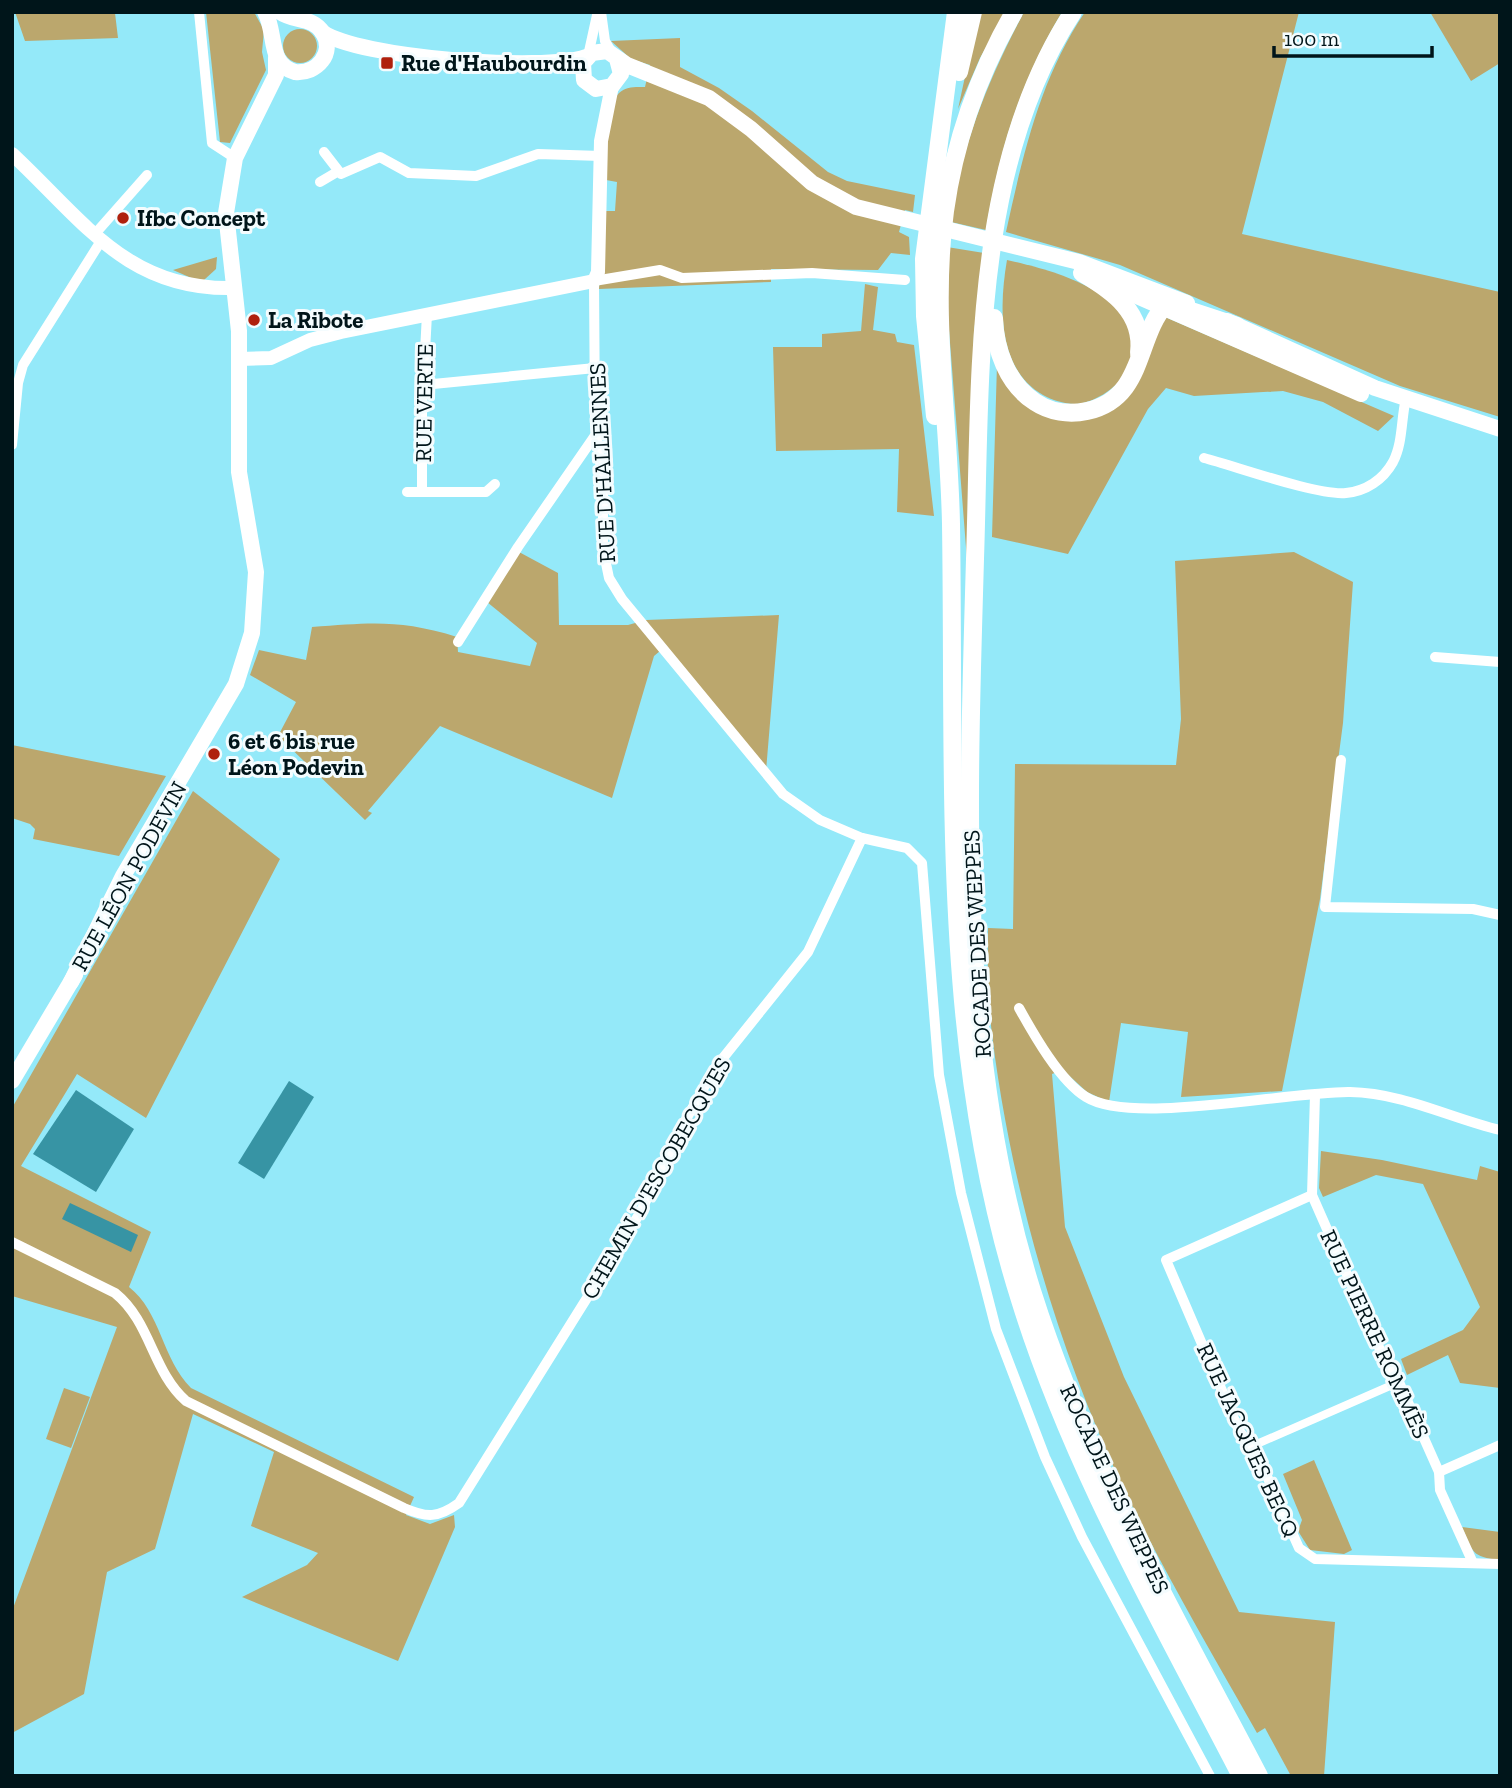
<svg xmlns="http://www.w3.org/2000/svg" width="1512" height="1788" font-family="'Zilla Slab',serif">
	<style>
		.green { fill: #bba76d }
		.water { fill: #3794a4 }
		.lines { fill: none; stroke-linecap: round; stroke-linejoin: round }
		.pedestrian { stroke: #fff; stroke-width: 8 }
		.minor { stroke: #fff; stroke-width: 10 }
		.tertiary { stroke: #fff; stroke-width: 14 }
		.secondary { stroke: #fff; stroke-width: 16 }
		.trunk { stroke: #fff; stroke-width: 18 }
		.poi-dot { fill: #af200d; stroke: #f4fcfe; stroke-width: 2.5 }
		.labels { text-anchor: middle; stroke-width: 6; stroke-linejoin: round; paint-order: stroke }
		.poi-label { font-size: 23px; font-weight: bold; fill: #00151a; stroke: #f4fcfe; text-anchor: start }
		.street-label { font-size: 23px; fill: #00151a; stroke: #f4fcfe }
	</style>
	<rect width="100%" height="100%" fill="#94e9f9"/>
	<g class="green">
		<polygon points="15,12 120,12 115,13 118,38 25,41"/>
		<polygon points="206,12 254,12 264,30 262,52 266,70 230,143 220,142"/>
		<polygon points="979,12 1006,12 980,58 958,109"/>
		<path d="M1024,12H1062C1021,80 999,151 986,230L951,222C961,146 988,80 1024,12Z"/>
		<path d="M1085,12H1299L1242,234L1500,292V417L1400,386L1120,265L1006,232C1023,155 1040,78 1085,12Z"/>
		<polygon points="1430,12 1500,12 1500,63 1471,81"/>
		<circle cx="300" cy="46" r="17"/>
		<path d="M680,38V67L719,88L752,111L828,172L847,181L915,195L913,212L905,210L899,232L909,237L910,255L891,253L878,270L771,269V282L599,289L604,211H615L617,182L606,180C607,160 604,106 619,93C627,86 635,87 645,87L650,65L631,59L611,41Z"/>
		<polygon points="947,247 984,253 974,332 968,573 948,317"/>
		<polygon points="217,257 216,269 204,280 196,280 173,270"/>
		<path d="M1007,260C1057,271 1154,297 1128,368C1122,384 1100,399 1083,403C1070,406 1054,401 1043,395C997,369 999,306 1007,260Z"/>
		<polygon points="865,284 878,287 873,330 895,334 897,342 914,345 934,516 897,512 899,449 776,451 773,347 822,347 822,334 861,331"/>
		<polygon points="1165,317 1394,416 1378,431 1323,402 1283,391 1194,396 1166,388 1148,409 1068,554 992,537 997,364 1027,405 1105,413"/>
		<path d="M519,552L558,573L559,625H628L646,620L779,615L766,771L666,646L654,656L612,798L440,726L368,811L372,813L365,820L278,736L296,702L250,675L259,650L306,660L312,627C370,623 399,619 457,637L458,652L530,666L537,643L487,602Z"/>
		<path d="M1294,552L1353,582L1343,723L1320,899L1282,1091L1181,1097L1188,1032L1121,1023L1109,1102L1087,1092L1063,1070L1052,1074L1065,1227L1124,1377L1239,1612L1335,1622L1324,1776H1291L1265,1728L1257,1733C1210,1650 1161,1567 1120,1481C1052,1334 1006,1170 989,1008C987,982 988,955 988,928L1013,929L1015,764L1176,765L1181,719L1175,561Z"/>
		<polygon points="12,745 166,776 119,856 33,839 35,829 30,824 12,818"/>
		<path d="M193,791L280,859L146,1118L77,1074L21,1166L151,1232L129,1287C161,1312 162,1359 191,1388L414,1497L406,1515L430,1524L454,1515L455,1527L398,1661L242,1597L307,1565L318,1553L251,1526L274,1452L193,1414L155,1549L107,1572L84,1694L12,1733V1611L117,1327L12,1296V1108Z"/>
		<polygon points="1321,1151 1382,1160 1477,1180 1480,1166 1500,1172 1500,1388 1460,1383 1448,1355 1407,1375 1401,1359 1463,1330 1480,1307 1423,1184 1376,1175 1323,1197 1319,1188"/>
		<polygon points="64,1388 90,1397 71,1448 46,1439"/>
		<polygon points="1314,1460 1352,1550 1344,1554 1310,1550 1298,1531 1302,1520 1283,1474"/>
		<path d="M1462,1527L1500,1532V1560C1471,1557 1473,1552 1462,1527Z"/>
	</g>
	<g class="water">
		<polygon points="289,1081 314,1097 264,1179 238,1163"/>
		<polygon points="76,1090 134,1129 96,1192 33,1154"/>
		<polygon points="70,1203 138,1235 131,1252 62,1219"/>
	</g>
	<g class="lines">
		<polyline class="pedestrian" points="1250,1447 1399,1382"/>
		<g class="minor">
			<polyline points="199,12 212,143 235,158"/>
			<polyline points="601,12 605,41 612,53"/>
			<polyline points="588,56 597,15"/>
			<polyline points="324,152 341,174 380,157 409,173 476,176 538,154 601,156"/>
			<polyline points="320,182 337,172"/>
			<polyline points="94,235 147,175"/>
			<polyline points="905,280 812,273 682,278 660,270 594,281 595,425 603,484 603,549 609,578 622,599 783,794 820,820 862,838 907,848 922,863 939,1075 961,1193 996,1329 1045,1457 1082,1537 1210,1776"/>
			<polyline points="423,385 595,368"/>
			<polyline points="12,445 18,383 23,365 101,241"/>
			<path d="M1204,458C1235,466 1318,496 1346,493C1366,491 1383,480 1393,462C1403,443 1401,419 1406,398"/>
			<polyline points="407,492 486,492 495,484"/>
			<polyline points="422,492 422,408 427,314"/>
			<polyline points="458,642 518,547 596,434"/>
			<polyline points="1435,657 1500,662"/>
			<polyline points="1341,760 1325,907 1473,909 1500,915"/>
			<path d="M1019,1008C1034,1035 1060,1081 1086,1097C1132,1126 1289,1091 1350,1092C1403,1093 1450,1118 1500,1130"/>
			<polyline points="1315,1095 1312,1195 1385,1361 1399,1382 1439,1472 1440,1490 1473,1563"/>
			<polyline points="1312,1195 1166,1260 1238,1428 1266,1474 1299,1548 1315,1559 1500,1564"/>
			<path d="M12,1242L115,1293C151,1322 152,1371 186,1401L404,1508C427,1518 438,1518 459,1503L640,1213L685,1121L715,1068L808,952L862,838"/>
			<polyline points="1439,1472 1500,1445"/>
		</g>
		<g class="tertiary">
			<path d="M12,154C82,219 127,291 234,288"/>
			<polyline points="239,359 271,358 310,340 341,332 594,281 598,272 601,141 612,86"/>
		</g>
		<g class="secondary">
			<path d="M265,12C277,34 267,64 295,72C317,74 335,53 323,33C313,16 293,22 280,12"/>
			<path d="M322,32C358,58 544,72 586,57"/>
			<polyline points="617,59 621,74 612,86 596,89 584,80 583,63 592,53 607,51 627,65 709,98 751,129 812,183 856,207 1079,262 1187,303"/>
			<polyline points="1100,280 1361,394"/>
			<polyline points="1227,321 1375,388 1500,429"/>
			<polyline points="71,982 123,876 236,684 252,633 256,572 239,472 239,331 226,213 235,158 276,75 276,58"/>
			<polyline points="12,1081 75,975"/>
		</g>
		<g class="trunk">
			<path d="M1014,12C978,75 955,139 945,211C931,315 949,420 951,524C955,785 940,1048 1020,1300C1072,1468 1161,1621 1241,1776"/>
			<path d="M1073,12C971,168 981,380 975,559C968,808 957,1051 1032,1291C1086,1462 1176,1617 1259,1776"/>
			<polyline points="959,72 973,12"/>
			<path d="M1082,273C1113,291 1144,313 1139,353"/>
			<path d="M994,318C995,349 1007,384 1035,402C1050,412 1069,415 1087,411C1146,398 1135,336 1167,303L1237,326"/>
			<polyline points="935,416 925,316 924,259 956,12"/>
		</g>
	</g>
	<g class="poi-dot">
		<rect x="380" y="56" width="14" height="14" rx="3.5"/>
		<circle cx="123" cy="218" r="7"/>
		<circle cx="254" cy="320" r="7"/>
		<circle cx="214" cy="754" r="7"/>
	</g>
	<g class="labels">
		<g class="poi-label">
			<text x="401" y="71">Rue d'Haubourdin</text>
			<text x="137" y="226">Ifbc Concept</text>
			<text x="268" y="328">La Ribote</text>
			<text x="228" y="749">6 et 6 bis rue<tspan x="228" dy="26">Léon Podevin</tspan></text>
		</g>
		<g class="street-label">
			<text transform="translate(424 403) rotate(-89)" y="8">RUE VERTE</text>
			<text transform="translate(602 463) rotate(-93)" y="8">RUE D'HALLENNES</text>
			<text transform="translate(129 876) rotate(-61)" y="8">RUE LÉON PODEVIN</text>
			<text transform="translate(977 944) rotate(-93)" y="8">ROCADE DES WEPPES</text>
			<text transform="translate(656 1178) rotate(-60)" y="8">CHEMIN D'ESCOBECQUES</text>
			<text transform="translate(1375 1334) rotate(65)" y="8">RUE PIERRE ROMMÈS</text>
			<text transform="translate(1248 1440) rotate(65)" y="8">RUE JACQUES BECQ</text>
			<text transform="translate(1115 1489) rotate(65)" y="8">ROCADE DES WEPPES</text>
		</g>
	</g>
	<rect width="1512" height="1788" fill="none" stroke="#00151a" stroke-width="28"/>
	<path d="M1274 46v10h158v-10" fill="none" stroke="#00151a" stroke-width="3.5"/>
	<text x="1284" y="46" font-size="21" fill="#00151a" stroke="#f4fcfe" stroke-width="5" paint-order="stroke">100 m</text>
</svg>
